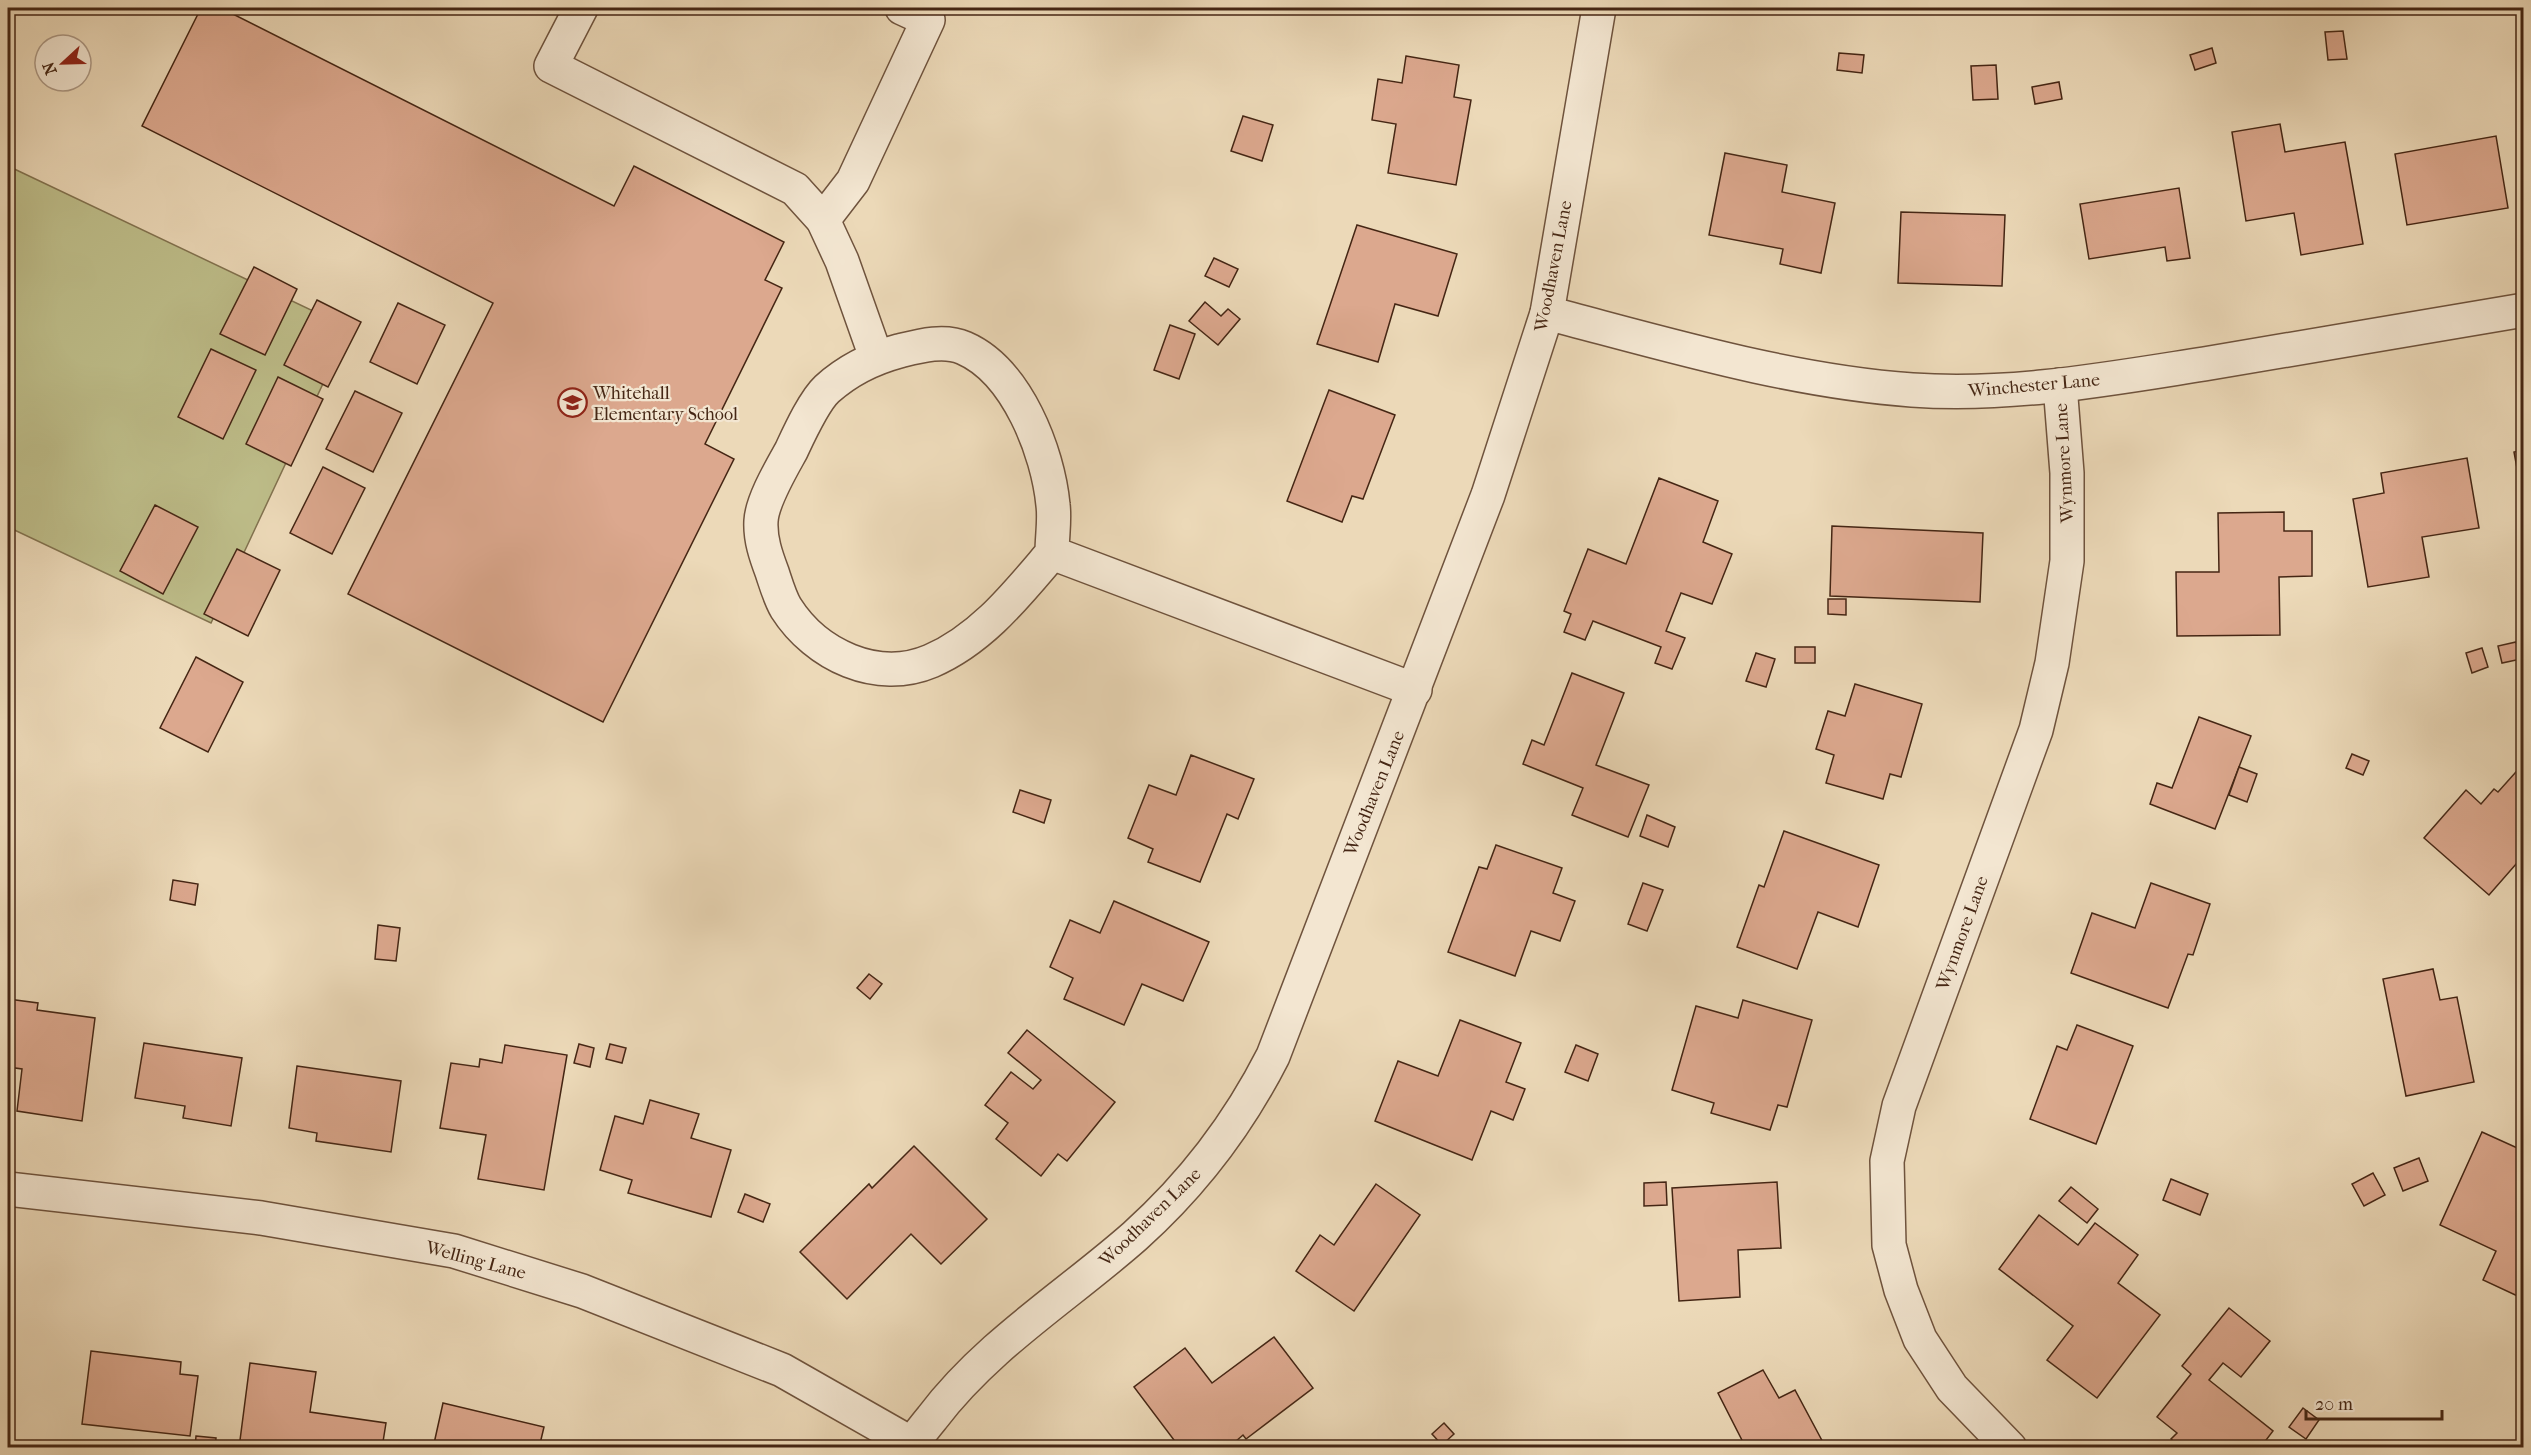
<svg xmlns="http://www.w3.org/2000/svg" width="2531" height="1455" font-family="'IM FELL French Canon',serif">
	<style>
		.green { fill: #bebe8a; stroke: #82724f; stroke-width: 1.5 }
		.building { fill: #dca88e; stroke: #452614; stroke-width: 1.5 }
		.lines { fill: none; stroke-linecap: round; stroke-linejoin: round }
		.minor-casing { stroke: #6f533d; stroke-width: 36 }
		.minor { stroke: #f3e6d1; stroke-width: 33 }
		.labels { text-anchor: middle; stroke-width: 4.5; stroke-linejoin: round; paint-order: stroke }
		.street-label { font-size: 18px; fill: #452614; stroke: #f3e6d1 }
		.poi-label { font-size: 18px; fill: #452614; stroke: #f3e6d1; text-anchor: start }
	</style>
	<rect width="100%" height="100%" fill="#ecd9b8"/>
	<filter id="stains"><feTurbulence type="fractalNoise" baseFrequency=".00333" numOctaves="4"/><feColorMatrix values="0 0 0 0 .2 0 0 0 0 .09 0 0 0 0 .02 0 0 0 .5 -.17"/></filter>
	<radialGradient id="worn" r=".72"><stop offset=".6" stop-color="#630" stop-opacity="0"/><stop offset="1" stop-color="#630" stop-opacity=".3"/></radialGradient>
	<polygon class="green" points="8,166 349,328 211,623 8,527"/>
	<g class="building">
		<polygon points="201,8 221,8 614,206 634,166 784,242 765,280 782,288 705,444 734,459 603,722 348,594 493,303 142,126"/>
		<polygon points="2343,31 2347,59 2328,60 2325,32"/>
		<polygon points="2212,48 2216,63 2195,70 2190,55"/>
		<polygon points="1839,53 1864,55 1862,73 1837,70"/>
		<polygon points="1406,56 1459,65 1454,97 1471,100 1456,185 1388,173 1396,124 1372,120 1378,79 1402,83"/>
		<polygon points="1996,65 1998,99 1973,100 1971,66"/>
		<polygon points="2059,82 2062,99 2035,104 2032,87"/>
		<polygon points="1243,116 1273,125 1262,161 1231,151"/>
		<polygon points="2280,124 2285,152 2345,142 2363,244 2301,255 2294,213 2246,221 2232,132"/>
		<polygon points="2496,136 2508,208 2407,225 2395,154"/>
		<polygon points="1725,153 1787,165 1782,192 1835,203 1821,273 1780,264 1783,249 1709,235"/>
		<polygon points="2179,188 2190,258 2167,261 2165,247 2089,259 2080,204"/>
		<polygon points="1901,212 2005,215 2002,286 1898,283"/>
		<polygon points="1357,225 1457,254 1438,316 1395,304 1378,362 1317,344"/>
		<polygon points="1214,258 1238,269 1229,287 1205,276"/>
		<polygon points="254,267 297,289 265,355 220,334"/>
		<polygon points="317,300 361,322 328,387 284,365"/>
		<polygon points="1205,302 1221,316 1228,309 1240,319 1218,345 1189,321"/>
		<polygon points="398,303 445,325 417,384 370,362"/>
		<polygon points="1170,325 1195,334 1179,379 1154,370"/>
		<polygon points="211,349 256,370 223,439 178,417"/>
		<polygon points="278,377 323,399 291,466 246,444"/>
		<polygon points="1329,390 1395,415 1363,499 1352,496 1342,522 1287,501"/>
		<polygon points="355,391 402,413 373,472 326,449"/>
		<polygon points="2524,450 2524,506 2514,452"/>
		<polygon points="2467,458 2479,528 2422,537 2429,577 2368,587 2353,499 2384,493 2381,473"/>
		<polygon points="323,467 365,488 332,554 290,533"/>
		<polygon points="1659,478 1718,501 1703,542 1732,554 1712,604 1681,593 1666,631 1685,638 1672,669 1655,663 1661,647 1593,621 1585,640 1564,632 1571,614 1564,611 1588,549 1626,564"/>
		<polygon points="155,505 198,527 163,594 120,571"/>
		<polygon points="2284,512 2284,531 2312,531 2312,576 2279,577 2280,635 2177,636 2176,572 2219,572 2218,513"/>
		<polygon points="1832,526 1983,533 1980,602 1830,596"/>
		<polygon points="237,549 280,570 248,636 204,614"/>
		<polygon points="1828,599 1846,599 1846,615 1828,614"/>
		<polygon points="2516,642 2521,659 2502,663 2498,646"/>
		<rect x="1795" y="647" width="20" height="16"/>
		<polygon points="2482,648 2488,667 2472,673 2466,653"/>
		<polygon points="1756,653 1775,659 1766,687 1746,681"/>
		<polygon points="196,657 243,682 208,752 160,728"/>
		<polygon points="1572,673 1624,693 1596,765 1649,785 1628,837 1572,815 1583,788 1523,764 1532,740 1544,745"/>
		<polygon points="1855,684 1922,704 1901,777 1890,774 1883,799 1826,783 1834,755 1816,749 1828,711 1845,716"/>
		<polygon points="2199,717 2251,736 2215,829 2150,804 2157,783 2172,788"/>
		<polygon points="2352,754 2369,761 2363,775 2346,768"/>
		<polygon points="1191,755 1254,779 1238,819 1227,814 1200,882 1148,862 1153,849 1128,838 1149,785 1176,795"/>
		<polygon points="2524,763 2524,855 2489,895 2424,838 2466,790 2481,804 2494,789 2498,792"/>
		<polygon points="2239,767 2257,774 2247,802 2229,795"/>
		<polygon points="1020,790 1051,800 1044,823 1013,812"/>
		<polygon points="1647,815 1675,827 1668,847 1640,836"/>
		<polygon points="1784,831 1879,865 1858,927 1818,912 1797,969 1737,947 1759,885 1764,887"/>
		<polygon points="1496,845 1562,868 1553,893 1575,901 1560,941 1531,931 1515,976 1448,952 1479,867 1487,869"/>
		<polygon points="173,880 198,884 195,905 170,900"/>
		<polygon points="1643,883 1663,890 1647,931 1628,924"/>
		<polygon points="2151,883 2210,904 2193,955 2188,954 2168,1008 2071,973 2092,913 2135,928"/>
		<polygon points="1114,901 1209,942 1183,1001 1142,984 1124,1025 1064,999 1073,978 1050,967 1070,920 1100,933"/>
		<polygon points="378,925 400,928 396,961 375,959"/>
		<polygon points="2433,969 2440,1000 2457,997 2474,1082 2406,1096 2383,979"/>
		<polygon points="869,974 882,984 870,999 857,988"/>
		<polygon points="8,999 38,1003 37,1010 95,1018 82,1121 17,1111 22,1069 8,1067"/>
		<polygon points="1743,1000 1812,1020 1787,1107 1778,1105 1770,1130 1711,1113 1714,1103 1672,1090 1696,1006 1738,1018"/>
		<polygon points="1460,1020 1521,1043 1506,1082 1525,1089 1513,1120 1491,1111 1472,1160 1375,1121 1398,1061 1438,1076"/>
		<polygon points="2077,1025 2133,1046 2096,1144 2030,1119 2057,1046 2067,1050"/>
		<polygon points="1027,1030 1115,1102 1067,1161 1058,1154 1041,1176 996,1139 1008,1123 985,1105 1011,1072 1033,1089 1041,1080 1008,1053"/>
		<polygon points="144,1043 242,1058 231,1126 183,1118 185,1106 135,1098"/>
		<polygon points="579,1044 594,1048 590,1067 574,1063"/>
		<polygon points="610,1044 626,1048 622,1063 606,1059"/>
		<polygon points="505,1045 567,1055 544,1190 478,1179 486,1135 440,1128 451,1063 479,1067 480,1059 502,1063"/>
		<polygon points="1576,1045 1598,1054 1588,1081 1565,1072"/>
		<polygon points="297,1066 401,1081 391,1152 316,1141 317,1133 289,1128"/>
		<polygon points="650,1100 699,1114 691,1138 731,1150 711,1217 628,1193 632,1180 600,1170 615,1116 643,1124"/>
		<polygon points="2482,1132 2524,1151 2524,1299 2483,1280 2496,1251 2440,1225"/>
		<polygon points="914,1146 987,1219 941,1264 911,1234 847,1299 800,1252 869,1184 872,1188"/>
		<polygon points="2419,1158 2428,1181 2403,1191 2394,1168"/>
		<polygon points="2373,1173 2385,1195 2364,1206 2352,1184"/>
		<polygon points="2171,1179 2208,1194 2200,1215 2163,1200"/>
		<polygon points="1666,1182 1667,1205 1644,1206 1644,1183"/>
		<polygon points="1777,1182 1781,1248 1738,1250 1740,1297 1679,1301 1672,1188"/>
		<polygon points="1376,1184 1420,1215 1354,1311 1296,1271 1320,1235 1334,1245"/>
		<polygon points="2071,1187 2098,1209 2087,1223 2059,1201"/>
		<polygon points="745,1194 770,1204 763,1222 738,1212"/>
		<polygon points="2039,1215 2078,1245 2095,1223 2138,1255 2118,1283 2160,1315 2097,1398 2047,1360 2073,1326 1999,1269"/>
		<polygon points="2229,1308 2270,1341 2241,1377 2223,1363 2209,1380 2273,1431 2260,1448 2181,1448 2171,1439 2177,1433 2157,1417 2191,1374 2182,1366"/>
		<polygon points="1274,1337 1313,1388 1246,1439 1243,1435 1228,1448 1180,1448 1134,1387 1185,1348 1212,1383"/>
		<polygon points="91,1351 181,1362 180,1374 198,1376 190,1436 82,1424"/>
		<polygon points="250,1363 316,1372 310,1412 386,1423 382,1448 239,1448"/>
		<polygon points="1763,1370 1779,1398 1795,1390 1826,1448 1746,1448 1718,1393"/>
		<polygon points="443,1403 544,1427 539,1448 433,1448"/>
		<polygon points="2303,1408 2319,1420 2306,1439 2289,1427"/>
		<polygon points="1444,1423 1454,1434 1442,1445 1432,1434"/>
		<polygon points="196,1436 216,1438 215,1448 195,1448"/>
	</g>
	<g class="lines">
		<defs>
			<g id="minor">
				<polyline points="581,8 551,66 795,189 823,220 842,261 876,357"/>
				<polyline points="823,220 853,181 928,20 902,8"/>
				<path d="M1547,313C1666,344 1788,381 1912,390C2010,397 2108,379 2204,364C2311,346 2417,328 2524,310"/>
				<path d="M1052,553C1017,594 982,639 931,661C877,684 816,655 786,608C780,598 776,584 772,572C766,556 760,539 761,521C762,501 781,469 791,451C799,434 814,401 827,389C847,371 873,358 899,351C919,346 944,339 964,348C1017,371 1048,452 1053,505C1055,520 1052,537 1052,553L1415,690"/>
				<polyline points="8,1189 261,1218 454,1251 582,1291 782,1370 912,1444"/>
				<path d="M910,1448C916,1437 924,1428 932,1418C987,1345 1067,1296 1135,1236C1193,1184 1238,1125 1273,1056L1488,495L1547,313L1599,8"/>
				<polyline points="2010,1448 1952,1388 1920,1339 1901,1290 1889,1245 1887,1161 1899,1106 2036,730 2052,663 2067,561 2067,473 2060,385"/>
			</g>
		</defs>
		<use href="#minor" class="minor-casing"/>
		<use href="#minor" class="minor"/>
	</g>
	<defs>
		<symbol id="school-ring" viewBox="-11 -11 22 22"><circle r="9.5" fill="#f3e6d1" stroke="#8f2418" stroke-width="1.5"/><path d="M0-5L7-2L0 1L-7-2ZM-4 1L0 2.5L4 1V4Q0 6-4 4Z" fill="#8f2418"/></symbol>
	</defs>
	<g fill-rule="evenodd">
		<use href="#school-ring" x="556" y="386" width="33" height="33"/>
	</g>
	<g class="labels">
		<g class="street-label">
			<text transform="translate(1553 266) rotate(-79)" y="6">Woodhaven Lane</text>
			<text transform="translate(2034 385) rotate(-5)" y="6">Winchester Lane</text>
			<text transform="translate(2064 463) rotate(-93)" y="6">Wynmore Lane</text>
			<text transform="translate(1374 793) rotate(-68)" y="6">Woodhaven Lane</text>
			<text transform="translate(1962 933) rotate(-70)" y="6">Wynmore Lane</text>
			<text transform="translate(1150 1217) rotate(-44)" y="6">Woodhaven Lane</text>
			<text transform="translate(476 1260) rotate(15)" y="6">Welling Lane</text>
		</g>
		<g class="poi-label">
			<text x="593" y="399">Whitehall<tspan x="593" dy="21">Elementary School</tspan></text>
		</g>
	</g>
	<rect width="2531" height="1455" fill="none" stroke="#ecd9b8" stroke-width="30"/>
	<rect x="9" y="9" width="2513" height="1437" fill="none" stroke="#452614" stroke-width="3"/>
	<rect x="15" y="15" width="2501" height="1425" fill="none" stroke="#452614" stroke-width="1.5"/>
	<g transform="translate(63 63) rotate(248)"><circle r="28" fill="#f3e6d1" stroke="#ad9985" stroke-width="1.5"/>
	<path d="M0-4.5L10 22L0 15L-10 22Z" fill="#8f2418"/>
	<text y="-9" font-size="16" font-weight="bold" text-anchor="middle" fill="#452614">N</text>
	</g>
	<path d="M2306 1410v9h136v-9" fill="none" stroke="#452614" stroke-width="3"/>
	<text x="2315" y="1410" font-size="18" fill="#452614" stroke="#f3e6d1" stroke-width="4.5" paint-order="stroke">20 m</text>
	<rect width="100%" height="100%" filter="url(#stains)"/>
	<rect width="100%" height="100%" fill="url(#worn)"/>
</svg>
